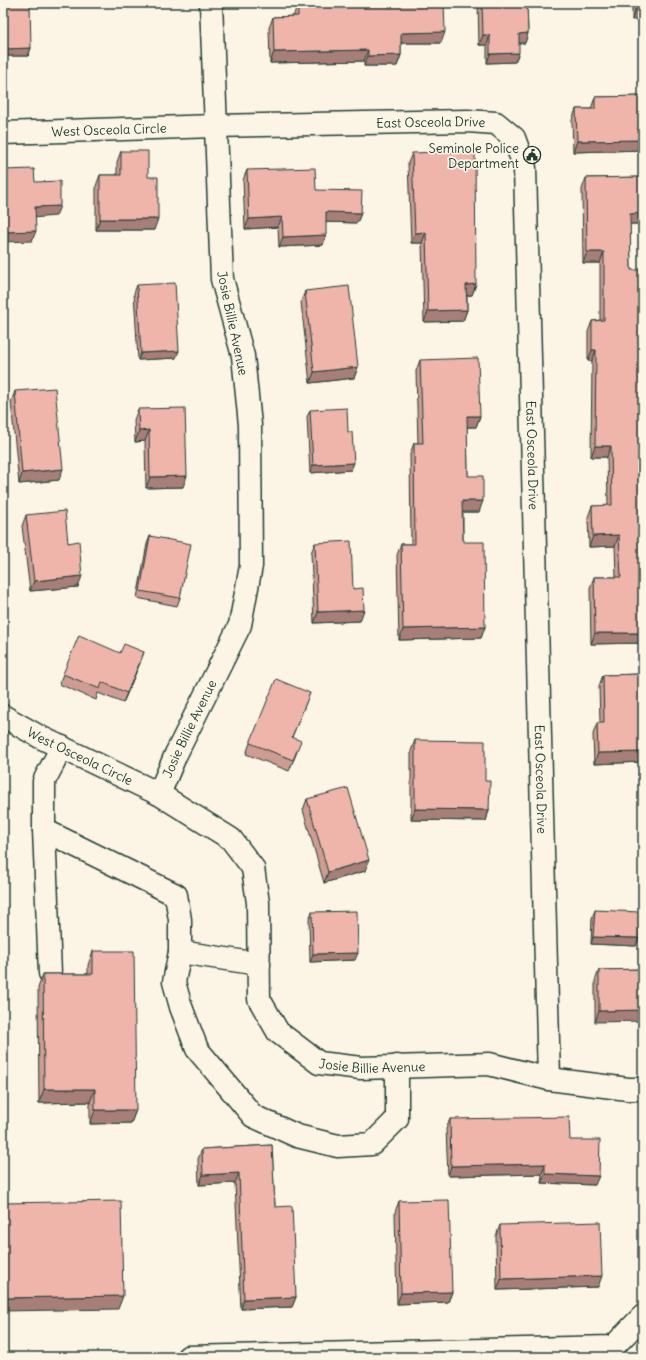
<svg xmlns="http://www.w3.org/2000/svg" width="646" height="1360" font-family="Delius,sans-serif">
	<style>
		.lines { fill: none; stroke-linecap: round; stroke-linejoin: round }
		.minor-casing { stroke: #1f3d34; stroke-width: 25 }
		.minor { stroke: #fcf5e5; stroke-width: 22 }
		.wall { fill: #ce9c93; stroke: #1f3d34 }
		.shaded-wall { fill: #a77f78; stroke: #1f3d34 }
		.building { fill: #efb5ab; stroke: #1f3d34 }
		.labels { text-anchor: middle; stroke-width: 3.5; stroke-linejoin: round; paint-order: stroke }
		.street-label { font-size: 13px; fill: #1f3d34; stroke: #fcf5e5 }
		.poi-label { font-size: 13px; fill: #1f3d34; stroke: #fcf5e5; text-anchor: end }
	</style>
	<rect width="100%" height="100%" fill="#fcf5e5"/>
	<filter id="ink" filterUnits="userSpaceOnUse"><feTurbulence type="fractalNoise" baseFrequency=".025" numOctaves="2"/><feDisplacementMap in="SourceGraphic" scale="8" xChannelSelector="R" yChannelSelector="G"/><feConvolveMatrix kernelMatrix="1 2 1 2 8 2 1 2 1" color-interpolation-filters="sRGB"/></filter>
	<g filter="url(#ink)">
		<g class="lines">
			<defs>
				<g id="minor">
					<path id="s1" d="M3,133L215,126L467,121L496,123L514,138L525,168L549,1079"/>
					<path id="s2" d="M3,716L40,737L159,794L231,839L253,868L258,903L259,999L278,1032L319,1063L361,1068L489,1064L549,1079L628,1089H643"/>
					<path id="s3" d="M159,794L176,754L240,625L251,566L250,425L243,356L222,279L211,3"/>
					<polyline points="44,830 176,895 180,920 180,952 174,982 181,1007 197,1049 253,1116 297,1136 338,1146 372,1144 397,1119 397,1066"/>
					<polyline points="180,952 259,964"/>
					<polyline points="50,973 44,830 44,781 62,747"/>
					<polyline points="188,1357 613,1347 643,1316"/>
				</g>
			</defs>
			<use href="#minor" class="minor-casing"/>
			<use href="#minor" class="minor"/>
		</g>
		<g class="wall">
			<polygon points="6,3 31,48 28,56 3,56 3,14 4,14 4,10"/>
			<polygon points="298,3 441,43 401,43 401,55 397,66 364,66 364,61 270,63 269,28 273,17 294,16 294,14"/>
			<polygon points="478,3 527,3 528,33 525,43 519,43 515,62 487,63 487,45 479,45"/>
			<polygon points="632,3 643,3 632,20"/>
			<polygon points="643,96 643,150 573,152 572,120 576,109 591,109 595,97"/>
			<polygon points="121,151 148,177 154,230 96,230 96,186 100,175 117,175 117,162"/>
			<polygon points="412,153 476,284 472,295 467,295 467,310 463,321 424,322 422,243 411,243 408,163"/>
			<polygon points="247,170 361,213 357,223 326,222 323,245 279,247 278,227 245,229 243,180"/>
			<polygon points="643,177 643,216 640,224 630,224 631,270 643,412 641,412 640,470 643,470 643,643 591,644 590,588 594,577 616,577 615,546 589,547 588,517 592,506 608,506 607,457 591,457 592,361 588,361 588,332 592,321 600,320 600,263 583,263 582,189 586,178"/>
			<polygon points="137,285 176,358 138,360 134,293"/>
			<polygon points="305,291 358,367 354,378 310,383 301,302"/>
			<polygon points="420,360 480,416 476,427 467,427 468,476 479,512 463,512 463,542 485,627 481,638 399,640 397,555 401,544 411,544 410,454 414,443 418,443 416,371"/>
			<polygon points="15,391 59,480 19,484 11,402"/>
			<polygon points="138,409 183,487 146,488 145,441 135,442 134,420"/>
			<polygon points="310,410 351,470 310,473 307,417"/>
			<polygon points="26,515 68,543 78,587 30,591 22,526"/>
			<polygon points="150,536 180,598 177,606 137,598 147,544"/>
			<polygon points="315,543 353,589 360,621 314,623 311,553"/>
			<polygon points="120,653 140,663 123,703 98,693 96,700 59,684 63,674"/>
			<polygon points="643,674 643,762 594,764 593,734 597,723 600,723 599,686 603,675"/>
			<polygon points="310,693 292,737 297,752 289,771 246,754 250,743"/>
			<polygon points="415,740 485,781 489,810 486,821 411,820 411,751"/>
			<polygon points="307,799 365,871 324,883 303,810"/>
			<polygon points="595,910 639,938 636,946 591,944 592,918"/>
			<polygon points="312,912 355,960 310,962 309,920"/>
			<polygon points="93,951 136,1110 131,1123 90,1124 90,1102 39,1103 38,988 43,974 88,974 88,965"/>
			<polygon points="643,969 595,1022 595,981 599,970"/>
			<polygon points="450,1119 570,1140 595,1185 541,1183 542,1174 448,1176 446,1129"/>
			<polygon points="272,1145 275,1207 296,1297 292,1307 241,1309 235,1183 199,1185 198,1159 202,1149"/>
			<polygon points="399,1201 452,1292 448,1302 397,1304 395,1212"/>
			<polygon points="500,1225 598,1287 497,1290 496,1236"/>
		</g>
		<g class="shaded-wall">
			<polygon points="635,10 643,10 643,20 632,20"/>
			<polygon points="445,32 441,43 397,43 401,33"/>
			<polygon points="528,33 525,43 515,43 519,34"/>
			<polygon points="483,35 490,35 487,45 479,45"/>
			<polygon points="31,48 28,56 3,56 3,49"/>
			<polygon points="368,50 364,61 270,63 274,52"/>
			<polygon points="519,53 515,62 487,63 490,54"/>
			<polygon points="401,55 397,66 364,66 368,56"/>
			<polygon points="643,140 643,150 573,152 577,141"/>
			<polygon points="60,206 56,216 32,218 35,207"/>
			<polygon points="326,212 361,213 357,223 322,222"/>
			<polygon points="643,213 643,216 640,224 626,224 630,214"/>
			<polygon points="282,217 278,227 245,229 249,219"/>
			<polygon points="100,219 158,219 154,230 96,230"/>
			<polygon points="36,231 32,241 3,242 3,232"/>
			<polygon points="426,232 422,243 411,243 415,233"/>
			<polygon points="326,235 323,245 279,247 283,237"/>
			<polygon points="587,252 604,252 600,263 583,263"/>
			<polygon points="476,284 472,295 462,296 466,285"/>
			<polygon points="467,310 463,321 424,322 428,311"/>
			<polygon points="592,350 596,350 592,361 588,361"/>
			<polygon points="179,351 176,358 138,360 141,353"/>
			<polygon points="358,367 354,378 310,383 314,372"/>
			<polygon points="641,401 643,401 643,412 637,412"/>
			<polygon points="467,416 480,416 476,427 463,427"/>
			<polygon points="149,430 145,441 135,442 139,431"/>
			<polygon points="595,446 611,446 607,457 591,457"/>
			<polygon points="354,463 351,470 310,473 313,465"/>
			<polygon points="63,469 59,480 19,484 22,473"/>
			<polygon points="187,476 183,487 146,488 150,477"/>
			<polygon points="462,501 483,501 479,512 458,512"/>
			<polygon points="619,535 615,546 589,547 593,536"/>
			<polygon points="82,576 78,587 30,591 34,581"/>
			<polygon points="364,610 360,621 314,623 318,612"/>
			<polygon points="485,627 481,638 399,640 403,629"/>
			<polygon points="595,633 643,633 643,643 591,644"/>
			<polygon points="144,652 140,663 123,703 127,693"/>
			<polygon points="643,752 643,762 594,764 598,753"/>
			<polygon points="415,809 489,810 486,821 411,820"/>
			<polygon points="369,860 365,871 324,883 328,872"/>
			<polygon points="593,937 639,938 636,946 591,944"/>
			<polygon points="358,953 355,960 310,962 313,954"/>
			<polygon points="643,1010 643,1021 595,1022 599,1011"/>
			<polygon points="44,1089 95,1089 90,1102 39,1103"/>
			<polygon points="95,1110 136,1110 131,1123 90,1124"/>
			<polygon points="545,1164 542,1174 448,1176 451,1166"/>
			<polygon points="239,1173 235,1183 199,1185 203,1175"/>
			<polygon points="545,1174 599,1176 595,1185 541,1183"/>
			<polygon points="602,1276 598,1287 497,1290 501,1279"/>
			<polygon points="452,1292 448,1302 397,1304 401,1293"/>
			<polygon points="123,1296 118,1309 3,1311 3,1298"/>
			<polygon points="296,1297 292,1307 241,1309 244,1299"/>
		</g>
		<g class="building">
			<polygon points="6,3 30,3 31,48 3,49 3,14 7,14"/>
			<polygon points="298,3 444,3 445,32 401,33 401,55 368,56 368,50 274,52 273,17 298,16"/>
			<polygon points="482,3 527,3 528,33 519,34 519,53 490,54 490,35 483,35"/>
			<polygon points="636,3 643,3 643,10 635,10"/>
			<polygon points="643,96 643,140 577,141 576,109 595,109 595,97"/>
			<polygon points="121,151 148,151 148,177 158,177 158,219 100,219 100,175 121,175"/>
			<polygon points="475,151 476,284 466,285 467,310 428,311 426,232 415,233 412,153"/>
			<polygon points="315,168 316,190 362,191 361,213 326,212 326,235 283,237 282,217 249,219 247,170"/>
			<polygon points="34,169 35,182 60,181 60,206 35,207 36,231 3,232 3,170"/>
			<polygon points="643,177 643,213 630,214 631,270 643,270 643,401 641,401 640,470 643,470 643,633 595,633 594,577 621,577 619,535 593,536 592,506 612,505 611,446 595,446 596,350 592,350 592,321 604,320 604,252 587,252 586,178"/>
			<polygon points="175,283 179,351 141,353 137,285"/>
			<polygon points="349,286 358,367 314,372 305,291"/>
			<polygon points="478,358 480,416 467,416 468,476 483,476 483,501 462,501 463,542 484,542 485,627 403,629 401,544 415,544 414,443 423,443 420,360"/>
			<polygon points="55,388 63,469 22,473 15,391"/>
			<polygon points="185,408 187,476 150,477 149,430 139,431 138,409"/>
			<polygon points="347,408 348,432 352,432 354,463 313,465 310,410"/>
			<polygon points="65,511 68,543 79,541 82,576 34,581 26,515"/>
			<polygon points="150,536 191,544 180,598 140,591"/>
			<polygon points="351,541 353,589 363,588 364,610 318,612 315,543"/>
			<polygon points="79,635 120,653 124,644 144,652 127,693 102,682 100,689 63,674"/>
			<polygon points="643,674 643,752 598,753 597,723 604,723 603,675"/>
			<polygon points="276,679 310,693 292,737 301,741 293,760 250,743"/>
			<polygon points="415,740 485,741 485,781 490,781 489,810 415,809"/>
			<polygon points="348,788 369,860 328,872 307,799"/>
			<polygon points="595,910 640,912 639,938 593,937"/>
			<polygon points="357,911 358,953 313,954 312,912"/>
			<polygon points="93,951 134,951 136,1110 95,1110 95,1089 44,1089 43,974 93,974"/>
			<polygon points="643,969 643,1010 599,1011 599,970"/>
			<polygon points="569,1117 570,1140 600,1140 599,1176 545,1174 545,1164 451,1166 450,1119"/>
			<polygon points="272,1145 275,1207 292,1206 296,1297 244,1299 239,1173 203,1175 202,1149"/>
			<polygon points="449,1200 452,1292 401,1293 399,1201"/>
			<polygon points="121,1201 123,1296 3,1298 3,1203"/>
			<polygon points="600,1222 602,1276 501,1279 500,1225"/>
		</g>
	</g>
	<defs>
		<symbol id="civic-ring" viewBox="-11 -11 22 22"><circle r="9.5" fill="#fcf5e5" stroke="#1f3d34" stroke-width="1.5"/><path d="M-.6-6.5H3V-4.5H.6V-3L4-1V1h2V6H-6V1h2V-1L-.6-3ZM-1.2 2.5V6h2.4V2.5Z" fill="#1f3d34"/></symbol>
	</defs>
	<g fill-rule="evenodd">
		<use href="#civic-ring" x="522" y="145" width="20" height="20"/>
	</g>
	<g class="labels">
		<g class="street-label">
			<text dy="5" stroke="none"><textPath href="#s1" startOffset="428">East Osceola Drive</textPath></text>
			<text dy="5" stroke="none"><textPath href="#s1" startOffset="106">West Osceola Circle</textPath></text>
			<text transform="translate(233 323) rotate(78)" y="5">Josie Billie Avenue</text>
			<text dy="5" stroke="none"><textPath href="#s1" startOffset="836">East Osceola Drive</textPath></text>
			<text dy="5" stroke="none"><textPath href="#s3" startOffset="72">Josie Billie Avenue</textPath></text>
			<text dy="5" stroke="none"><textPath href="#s2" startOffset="87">West Osceola Circle</textPath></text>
			<text dy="5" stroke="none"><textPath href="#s1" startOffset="1160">East Osceola Drive</textPath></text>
			<text dy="5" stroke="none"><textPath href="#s2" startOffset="570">Josie Billie Avenue</textPath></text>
		</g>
		<g class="poi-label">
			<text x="519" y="153">Seminole Police<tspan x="519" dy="15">Department</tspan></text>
		</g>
	</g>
	<rect width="646" height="1360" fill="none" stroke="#fcf5e5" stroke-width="16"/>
	<rect x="8" y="8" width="630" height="1344" fill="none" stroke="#1f3d34" stroke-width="1.5" filter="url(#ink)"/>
</svg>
